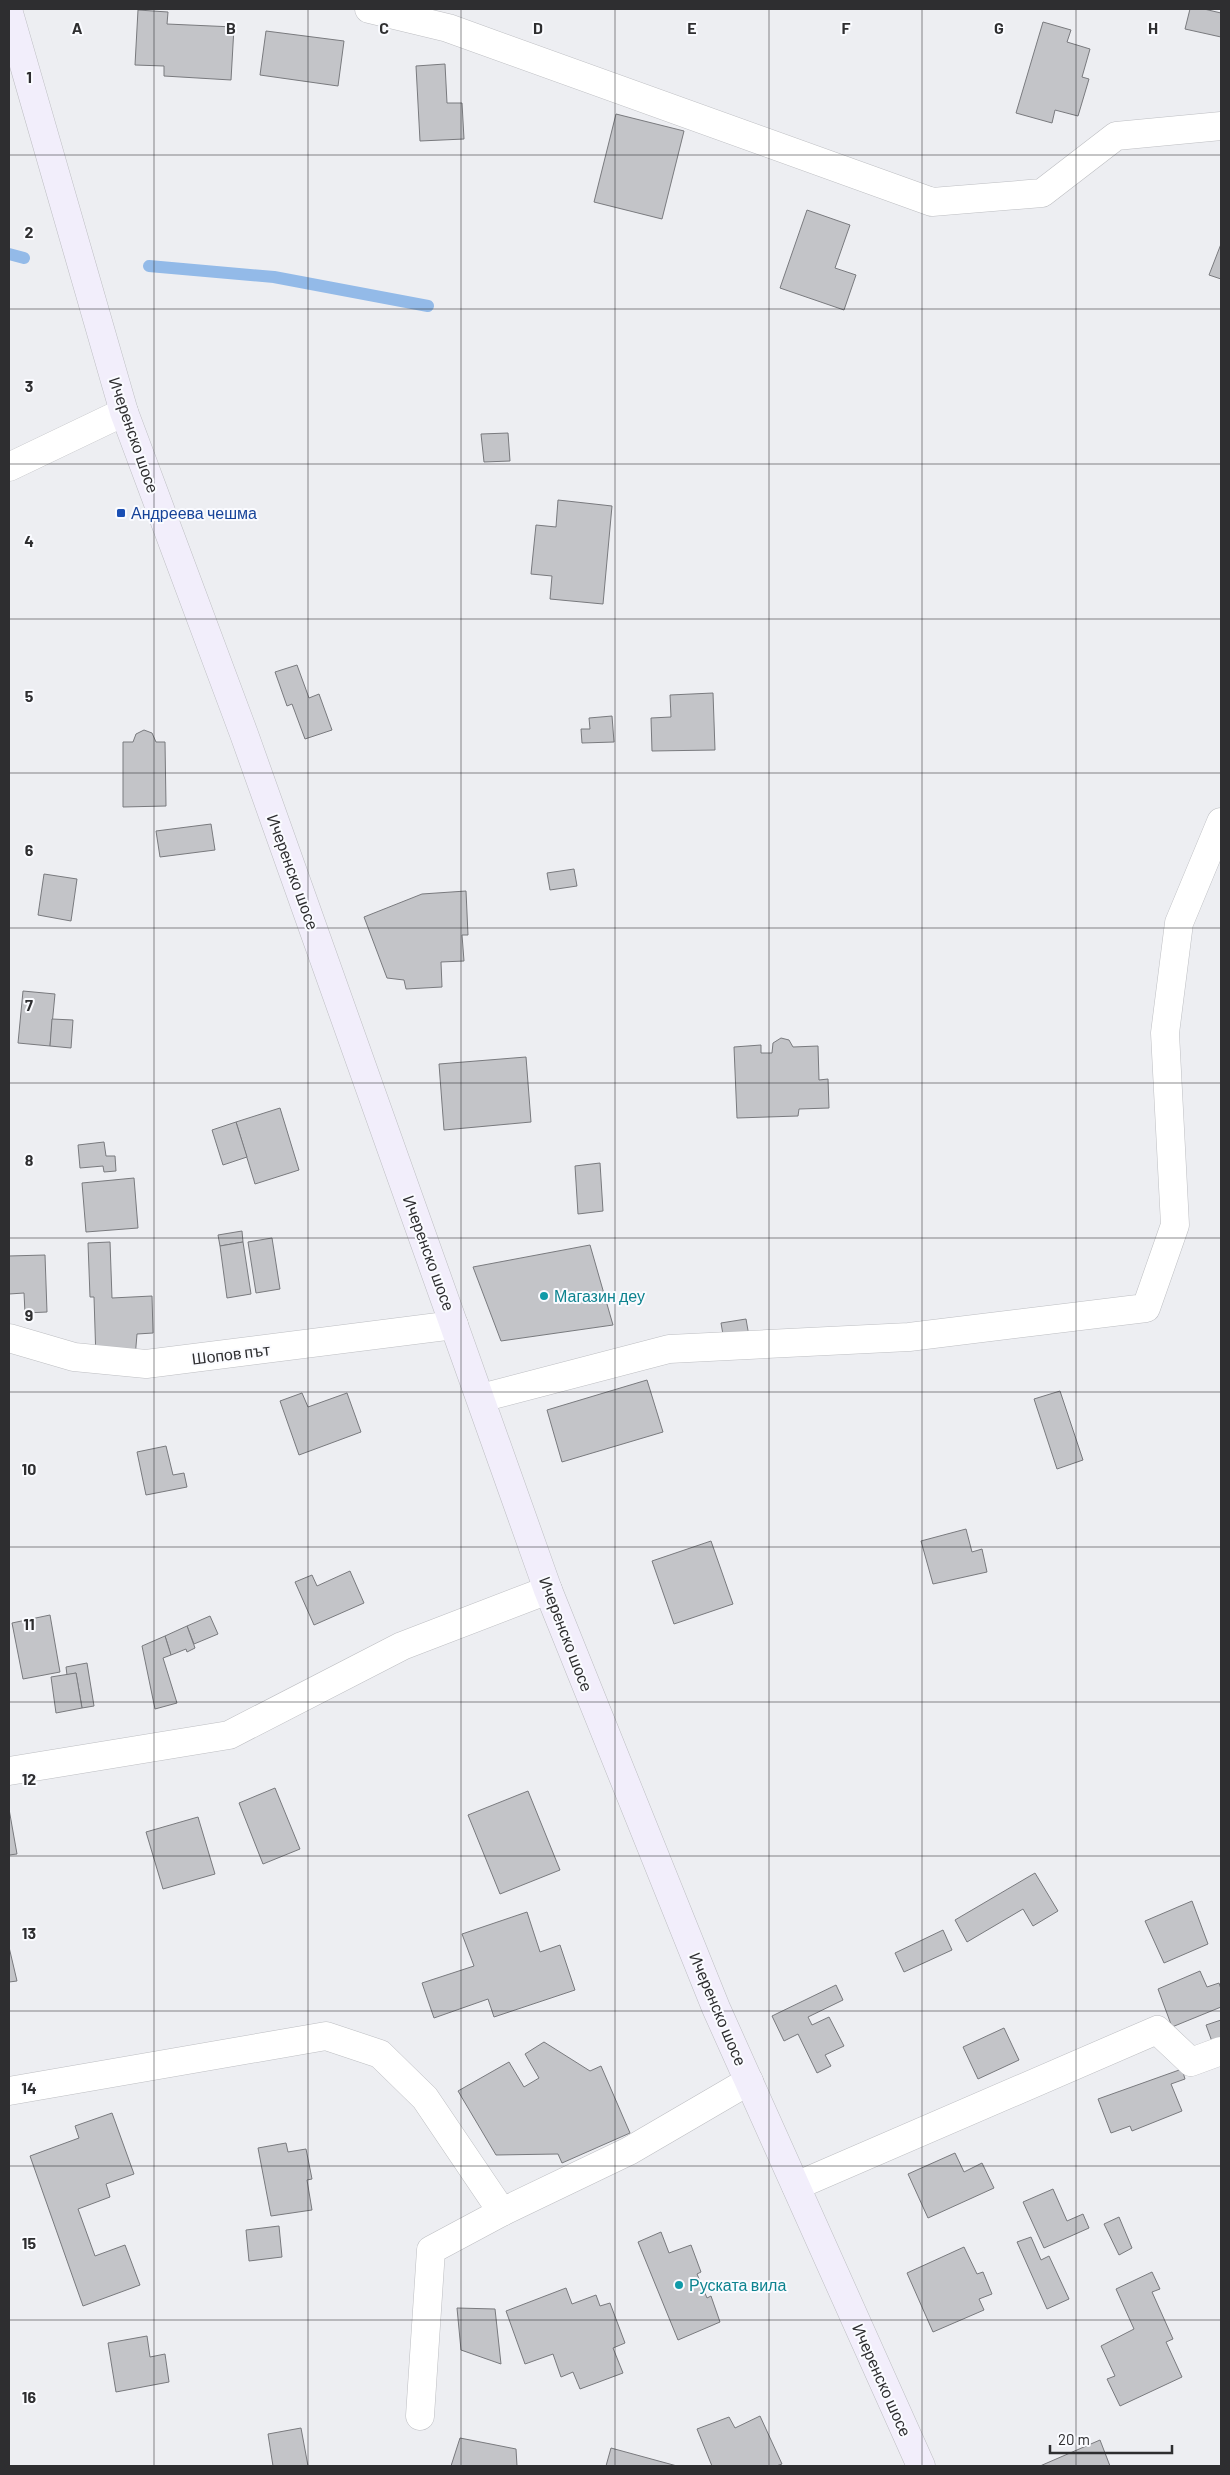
<svg xmlns="http://www.w3.org/2000/svg" width="1230" height="2475" font-family="Barlow,sans-serif">
	<style>
		.lines { fill: none; stroke-linecap: round; stroke-linejoin: round }
		.stream { stroke: #93bae8; stroke-width: 12 }
		.building { fill: #c3c4c8; stroke: #797a7e }
		.street-casing { stroke: #bdbec2; stroke-width: 29 }
		.secondary-casing { stroke: #bdbec2; stroke-width: 29 }
		.street { stroke: #fff; stroke-width: 28 }
		.secondary { stroke: #f2eefb; stroke-width: 28 }
		.grid { fill: none; stroke: #2e2e30; stroke-width: 1; stroke-opacity: 0.55 }
		.transit-dot { fill: #1a4fb4; stroke: #fafbff; stroke-width: 2 }
		.culture-dot { fill: #0f9aa8; stroke: #fafbff; stroke-width: 2 }
		.labels { text-anchor: middle; stroke-width: 4; stroke-linejoin: round; paint-order: stroke }
		.street-label { font-size: 16px; fill: #2e2e30; stroke: #fafbff }
		.transit-label { font-size: 16px; fill: #164399; stroke: #fafbff; text-anchor: start }
		.culture-label { font-size: 16px; fill: #0d838f; stroke: #fafbff; text-anchor: start }
		.grid-label { font-size: 16px; text-anchor: middle; font-weight: bold; fill: #2e2e30; stroke: #fafbff; stroke-width: 4; stroke-linejoin: round; paint-order: stroke }
	</style>
	<rect width="100%" height="100%" fill="#edeef2"/>
	<g class="lines">
		<g class="stream">
			<polyline points="9,254 24,258"/>
			<polyline points="149,266 274,277 428,306"/>
		</g>
	</g>
	<g class="building">
		<polygon points="1190,9 1204,9 1221,13 1221,37 1185,29"/>
		<polygon points="138,10 168,12 167,24 234,27 231,80 164,76 164,66 135,65"/>
		<polygon points="1043,22 1071,30 1067,42 1090,49 1082,77 1089,79 1078,116 1055,110 1052,123 1016,113"/>
		<polygon points="266,31 344,41 338,86 260,75"/>
		<polygon points="445,64 447,103 462,103 464,139 420,141 416,66"/>
		<polygon points="616,114 684,131 662,219 594,202"/>
		<polygon points="807,210 850,225 835,268 856,275 844,310 780,288"/>
		<polygon points="1221,244 1221,279 1209,275"/>
		<polygon points="508,433 510,461 484,462 481,434"/>
		<polygon points="558,500 612,506 603,604 550,599 552,576 531,574 536,525 556,527"/>
		<polygon points="297,665 309,698 319,694 332,730 305,739 292,704 287,706 275,672"/>
		<polygon points="713,693 715,750 652,751 651,718 671,717 670,695"/>
		<polygon points="612,716 614,742 582,743 581,729 590,729 589,718"/>
		<polygon points="144,730 152,733 156,742 165,742 166,806 123,807 123,742 133,742 136,734"/>
		<polygon points="211,824 215,850 160,857 156,831"/>
		<polygon points="574,869 577,886 550,890 547,873"/>
		<polygon points="44,874 77,879 71,921 38,915"/>
		<polygon points="466,891 468,935 462,935 464,961 441,962 442,987 406,989 404,980 387,978 364,917 422,894"/>
		<polygon points="23,991 55,994 50,1046 18,1043"/>
		<polygon points="52,1019 73,1020 71,1048 50,1046"/>
		<polygon points="781,1038 789,1040 793,1047 818,1046 819,1080 828,1079 829,1108 799,1109 798,1116 737,1118 734,1047 761,1045 761,1053 772,1053 773,1043"/>
		<polygon points="526,1057 531,1122 444,1130 439,1064"/>
		<polygon points="280,1108 299,1170 255,1184 236,1122"/>
		<polygon points="236,1122 247,1157 223,1165 212,1130"/>
		<polygon points="104,1142 106,1156 115,1156 116,1171 104,1172 103,1166 80,1168 78,1145"/>
		<polygon points="600,1163 603,1211 578,1214 575,1166"/>
		<polygon points="134,1178 138,1228 86,1232 82,1183"/>
		<polygon points="242,1231 243,1242 220,1246 218,1235"/>
		<polygon points="272,1238 280,1289 256,1293 248,1242"/>
		<polygon points="110,1242 112,1298 152,1296 153,1333 137,1334 135,1358 96,1360 94,1297 90,1297 88,1243"/>
		<polygon points="243,1242 251,1294 227,1298 220,1246"/>
		<polygon points="590,1245 613,1325 501,1341 473,1267"/>
		<polygon points="45,1255 47,1312 25,1313 24,1293 9,1294 9,1256"/>
		<polygon points="746,1319 750,1342 725,1346 721,1323"/>
		<polygon points="647,1380 663,1432 562,1462 547,1410"/>
		<polygon points="1060,1391 1083,1460 1057,1469 1034,1399"/>
		<polygon points="302,1393 308,1407 347,1393 361,1432 299,1455 280,1401"/>
		<polygon points="166,1446 173,1475 184,1473 187,1487 146,1495 137,1452"/>
		<polygon points="966,1529 972,1552 982,1549 987,1572 933,1584 921,1541"/>
		<polygon points="711,1541 733,1604 674,1624 652,1561"/>
		<polygon points="350,1571 364,1603 314,1625 295,1582 312,1575 317,1586"/>
		<polygon points="50,1615 60,1672 23,1679 12,1623"/>
		<polygon points="210,1616 218,1634 194,1644 187,1626"/>
		<polygon points="187,1626 195,1648 187,1652 186,1649 171,1655 165,1636"/>
		<polygon points="165,1636 171,1655 163,1658 177,1703 155,1709 142,1646"/>
		<polygon points="87,1663 94,1706 82,1708 76,1673 67,1675 66,1667"/>
		<polygon points="76,1673 82,1708 56,1713 51,1677"/>
		<polygon points="275,1788 300,1849 263,1864 239,1803"/>
		<polygon points="528,1791 560,1870 500,1894 468,1815"/>
		<polygon points="9,1809 17,1854 9,1855"/>
		<polygon points="198,1817 215,1874 163,1889 146,1832"/>
		<polygon points="1035,1873 1058,1911 1033,1926 1023,1909 967,1942 955,1920"/>
		<polygon points="1192,1901 1208,1944 1164,1963 1145,1921"/>
		<polygon points="527,1912 540,1952 560,1945 575,1990 494,2017 488,1999 434,2018 422,1983 474,1966 462,1934"/>
		<polygon points="943,1930 952,1950 904,1972 895,1953"/>
		<polygon points="9,1947 17,1981 9,1982"/>
		<polygon points="1200,1971 1207,1987 1219,1983 1221,1989 1221,2007 1172,2027 1158,1989"/>
		<polygon points="836,1985 843,2000 808,2017 812,2025 829,2017 844,2046 825,2055 831,2066 817,2073 798,2034 784,2041 772,2016"/>
		<polygon points="1221,2020 1221,2045 1214,2047 1206,2025"/>
		<polygon points="1004,2028 1019,2060 978,2079 963,2047"/>
		<polygon points="544,2042 590,2071 601,2066 630,2133 562,2163 558,2154 496,2155 458,2091 509,2062 524,2087 539,2078 525,2054"/>
		<polygon points="1182,2069 1185,2079 1171,2084 1182,2111 1132,2131 1130,2126 1111,2133 1098,2099"/>
		<polygon points="112,2113 134,2174 106,2184 110,2197 78,2209 95,2256 125,2245 140,2285 83,2306 30,2156 79,2138 75,2126"/>
		<polygon points="286,2143 288,2152 306,2149 312,2179 307,2180 312,2210 271,2216 258,2148"/>
		<polygon points="955,2153 964,2172 982,2163 994,2188 928,2218 908,2174"/>
		<polygon points="1053,2189 1067,2221 1083,2214 1089,2228 1044,2248 1023,2202"/>
		<polygon points="1119,2217 1132,2248 1119,2255 1104,2224"/>
		<polygon points="279,2226 282,2257 249,2261 246,2230"/>
		<polygon points="661,2232 669,2253 691,2245 701,2272 697,2274 707,2298 711,2296 720,2322 678,2340 638,2242"/>
		<polygon points="1031,2237 1041,2260 1049,2256 1069,2299 1047,2309 1017,2242"/>
		<polygon points="964,2247 977,2274 983,2272 992,2294 979,2299 984,2310 933,2332 907,2273"/>
		<polygon points="1152,2272 1160,2289 1152,2292 1173,2339 1166,2342 1182,2377 1120,2406 1107,2379 1115,2376 1101,2346 1134,2329 1116,2289"/>
		<polygon points="566,2288 572,2304 596,2295 600,2306 610,2303 625,2343 613,2348 623,2373 580,2389 573,2372 561,2377 553,2354 525,2364 506,2311"/>
		<polygon points="457,2308 495,2309 501,2364 461,2350"/>
		<polygon points="147,2336 150,2357 165,2354 169,2382 116,2392 108,2343"/>
		<polygon points="760,2416 782,2464 776,2466 712,2466 697,2429 729,2417 735,2428"/>
		<polygon points="301,2428 308,2466 273,2466 268,2434"/>
		<polygon points="460,2438 516,2449 517,2466 451,2466"/>
		<polygon points="1100,2440 1110,2466 1040,2466"/>
		<polygon points="611,2448 677,2466 606,2466"/>
	</g>
	<g class="lines">
		<defs>
			<g id="street">
				<polyline points="369,9 448,28 932,202 1042,193 1116,136 1221,126"/>
				<polyline points="9,467 124,412"/>
				<polyline points="9,1338 74,1357 146,1364 454,1325"/>
				<polyline points="481,1398 669,1349 909,1337 1146,1308 1175,1225 1165,1033 1179,923 1221,822"/>
				<polyline points="9,1771 229,1735 402,1646 548,1590"/>
				<polyline points="9,2091 326,2036 380,2054 425,2098 502,2212 629,2151 749,2081"/>
				<polyline points="796,2186 1157,2030 1191,2062 1221,2051"/>
				<polyline points="420,2416 431,2250 502,2212"/>
			</g>
			<polyline id="secondary" points="9,13 124,412 244,734 548,1590 716,2008 921,2466"/>
		</defs>
		<use href="#street" class="street-casing"/>
		<use href="#secondary" class="secondary-casing"/>
		<use href="#street" class="street"/>
		<use href="#secondary" class="secondary"/>
	</g>
	<path class="grid" d="M154,9V2466M308,9V2466M461,9V2466M615,9V2466M769,9V2466M922,9V2466M1076,9V2466M9,155H1221M9,309H1221M9,464H1221M9,619H1221M9,773H1221M9,928H1221M9,1083H1221M9,1238H1221M9,1392H1221M9,1547H1221M9,1702H1221M9,1856H1221M9,2011H1221M9,2166H1221M9,2320H1221"/>
	<rect class="transit-dot" x="116" y="508" width="10" height="10" rx="2.5"/>
	<g class="culture-dot">
		<circle cx="544" cy="1296" r="5"/>
		<circle cx="679" cy="2285" r="5"/>
	</g>
	<g class="labels">
		<g class="street-label">
			<text transform="translate(134 435) rotate(71)" y="6">Ичеренско шосе</text>
			<text transform="translate(293 872) rotate(70)" y="6">Ичеренско шосе</text>
			<text transform="translate(429 1253) rotate(70)" y="6">Ичеренско шосе</text>
			<text transform="translate(231 1354) rotate(-7)" y="6">Шопов път</text>
			<text transform="translate(566 1634) rotate(69)" y="6">Ичеренско шосе</text>
			<text transform="translate(718 2009) rotate(67)" y="6">Ичеренско шосе</text>
			<text transform="translate(882 2380) rotate(66)" y="6">Ичеренско шосе</text>
		</g>
		<g class="transit-label">
			<text x="131" y="519">Андреева чешма</text>
		</g>
		<g class="culture-label">
			<text x="554" y="1302">Магазин деу</text>
			<text x="689" y="2291">Руската вила</text>
		</g>
	</g>
	<g class="grid-label">
		<text x="77" y="34">A</text>
		<text x="231" y="34">B</text>
		<text x="384" y="34">C</text>
		<text x="538" y="34">D</text>
		<text x="692" y="34">E</text>
		<text x="846" y="34">F</text>
		<text x="999" y="34">G</text>
		<text x="1153" y="34">H</text>
		<text x="29" y="83">1</text>
		<text x="29" y="238">2</text>
		<text x="29" y="392">3</text>
		<text x="29" y="547">4</text>
		<text x="29" y="702">5</text>
		<text x="29" y="856">6</text>
		<text x="29" y="1011">7</text>
		<text x="29" y="1166">8</text>
		<text x="29" y="1321">9</text>
		<text x="29" y="1475">10</text>
		<text x="29" y="1630">11</text>
		<text x="29" y="1785">12</text>
		<text x="29" y="1939">13</text>
		<text x="29" y="2094">14</text>
		<text x="29" y="2249">15</text>
		<text x="29" y="2403">16</text>
	</g>
	<rect width="1230" height="2475" fill="none" stroke="#2e2e30" stroke-width="20"/>
	<path d="M1050 2445v8h122v-8" fill="none" stroke="#2e2e30" stroke-width="2.5"/>
	<text x="1058" y="2445" font-size="15" fill="#2e2e30" stroke="#fafbff" stroke-width="4" paint-order="stroke">20 m</text>
</svg>
